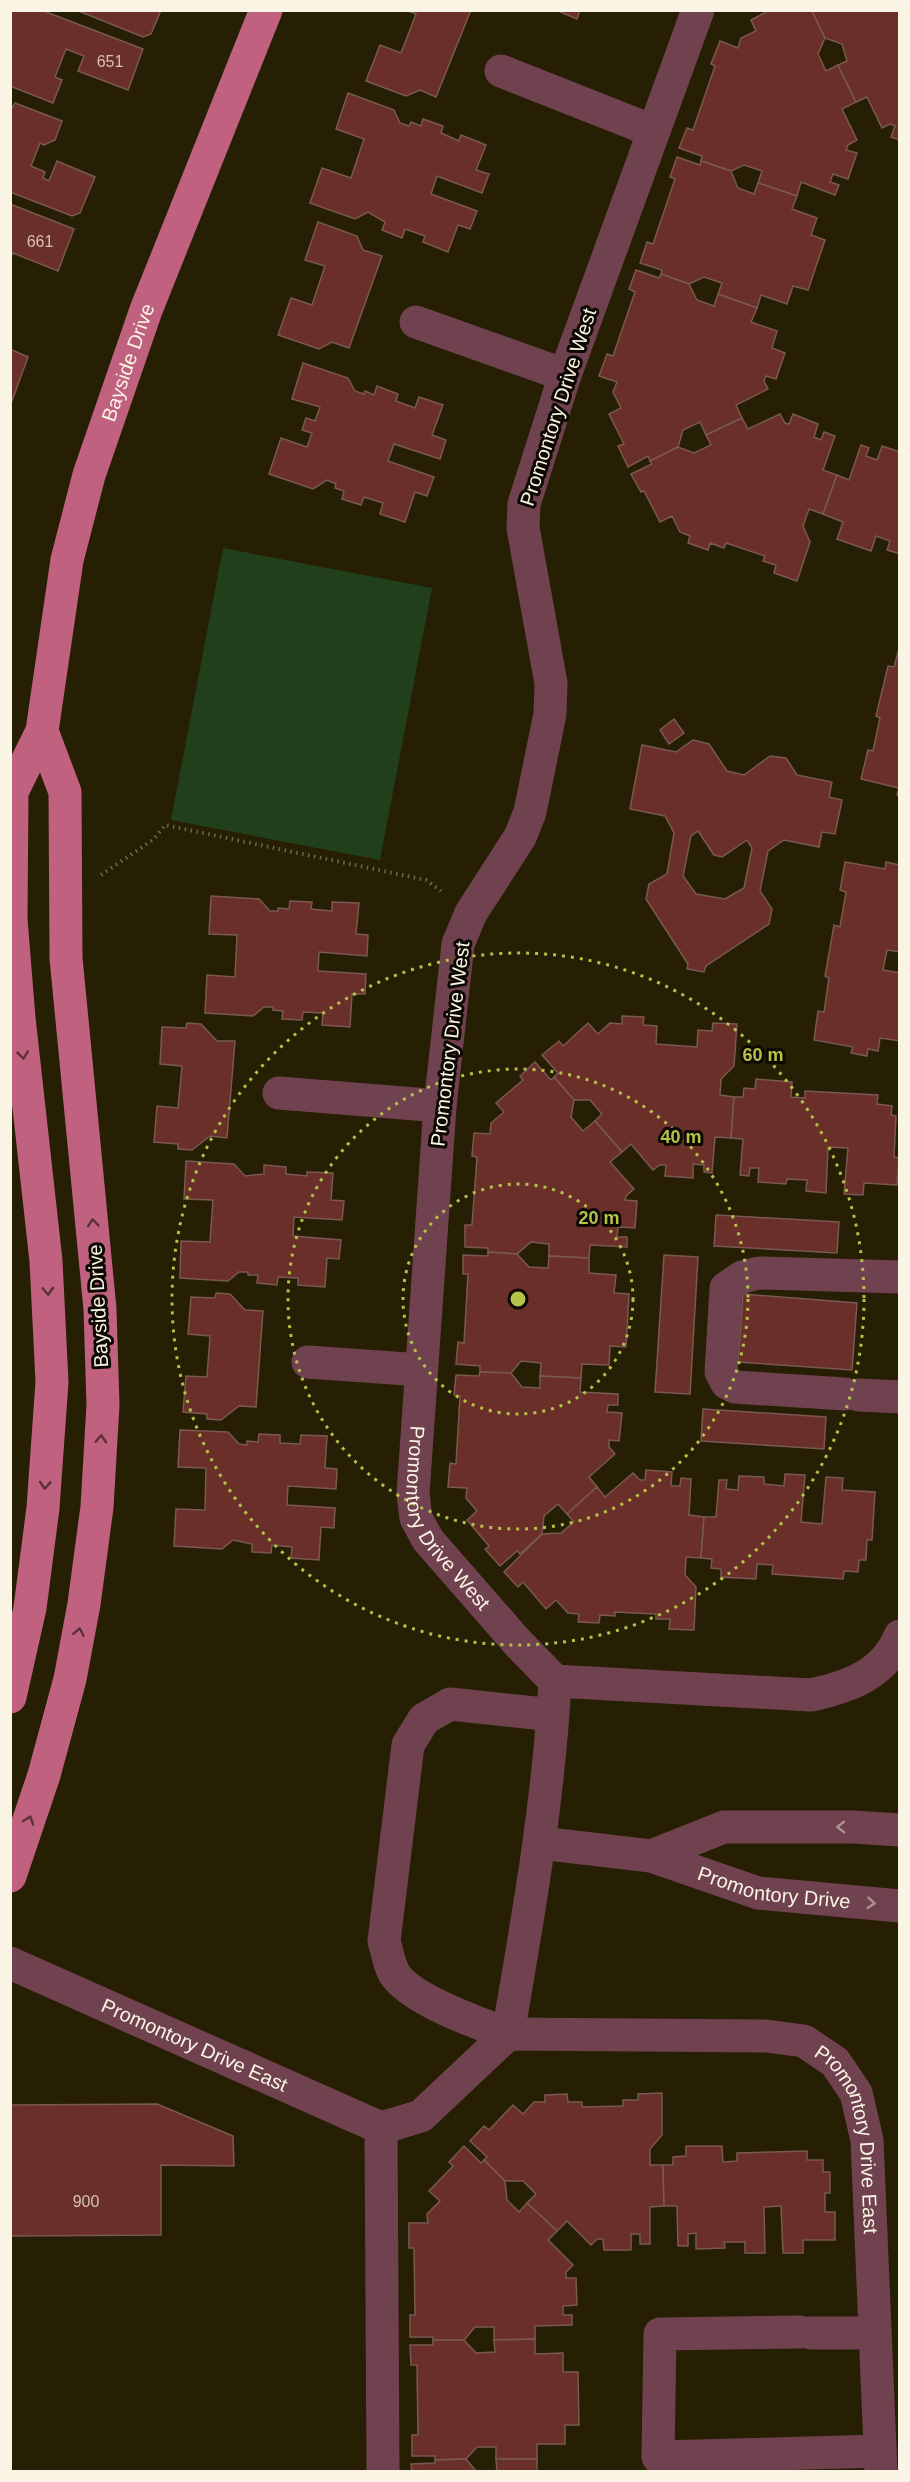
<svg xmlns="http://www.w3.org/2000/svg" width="910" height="2482" font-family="Helvetica,sans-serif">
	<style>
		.green { fill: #223f1b }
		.building { fill: #6a2f28; stroke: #7a5853; stroke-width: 1.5; fill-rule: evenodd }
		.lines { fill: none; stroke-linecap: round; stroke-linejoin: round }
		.path { stroke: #6e674f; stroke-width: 4; stroke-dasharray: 1.5 4.5; stroke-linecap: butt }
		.minor { stroke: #704250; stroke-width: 33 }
		.major { stroke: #bf617f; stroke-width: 33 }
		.oneway { stroke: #5d313a }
		.oneway2 { stroke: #ae9292 }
		.ring { fill: none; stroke: #b4c24a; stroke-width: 3; stroke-dasharray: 3 6 }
		.labels { text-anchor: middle; stroke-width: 6; stroke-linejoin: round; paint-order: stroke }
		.number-label { font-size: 16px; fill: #d5c3b4 }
		.street-label { font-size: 20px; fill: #f9f4e3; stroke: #0d0902 }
		.centre { fill: #b4c24a; stroke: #0d0902; stroke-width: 3 }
		.ring-label { font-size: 18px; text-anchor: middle; font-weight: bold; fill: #b4c24a; stroke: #0d0902; stroke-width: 6; stroke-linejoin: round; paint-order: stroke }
	</style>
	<rect width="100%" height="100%" fill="#271f03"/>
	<polygon class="green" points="223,548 432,588 380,860 171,820"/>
	<g class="building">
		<polygon points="10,10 41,10 143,49 128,90 78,71 84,56 66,49 55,77 62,80 53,103 10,86"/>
		<polygon points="76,10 161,10 151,34 143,37"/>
		<polygon points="406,10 471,10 436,97 420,90 406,96 366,81 380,45 401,53 416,14"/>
		<polygon points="556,10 580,10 577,19"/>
		<polygon points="770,10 812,11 825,38 818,54 826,71 838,65 856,102 842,109 857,140 848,145 846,150 857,153 848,179 833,174 830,182 839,185 835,195 801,182 797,196 758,183 762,171 744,165 731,171 701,161 702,156 679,148 687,128 693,130 715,66 711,64 720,41 738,48 741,38 756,31 751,20"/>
		<polygon points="900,10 900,140 891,137 895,126 890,124 882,128 867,97 856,102 838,65 847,61 842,44 825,38 812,11"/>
		<polygon points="348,93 394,110 400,123 409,126 411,122 421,126 423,119 443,126 441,133 459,141 461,135 486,145 476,170 489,174 482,193 437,176 431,194 477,211 470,229 458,225 448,252 423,242 425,236 405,229 402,238 382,230 385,222 368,212 355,219 310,203 322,168 351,178 364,139 336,129"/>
		<polygon points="15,103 62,121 55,140 44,145 40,143 31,166 45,172 43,178 49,181 57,161 95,177 80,213 72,216 10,192 10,112"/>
		<polygon points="677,157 700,165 701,161 731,171 738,188 754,194 758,183 797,196 792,209 817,218 811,235 825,240 808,290 793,286 787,304 761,295 757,308 718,294 722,283 704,277 689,284 661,274 662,270 640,263 647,242 653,244 675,179 670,177"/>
		<polygon points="10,204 74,229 58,271 13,253 10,258"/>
		<polygon points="318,222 357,236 363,250 382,256 349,348 332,342 319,349 278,335 291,298 312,305 325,266 305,260"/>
		<polygon points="636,270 659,278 661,274 689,284 697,300 714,306 718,294 757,308 751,322 777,331 772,348 785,353 776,379 766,376 764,381 768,389 736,405 742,418 706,435 700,422 683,430 678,447 650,461 648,456 628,467 618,446 624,444 609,414 621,408 613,392 617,382 599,376 607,354 613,356 635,292 629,289"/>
		<polygon points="10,349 28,357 12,401 10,400"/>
		<polygon points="303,363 348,378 355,391 364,394 365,391 374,395 377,386 398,394 396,401 415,408 419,397 443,405 432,435 446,440 440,459 394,444 388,461 434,477 427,496 415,492 405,522 380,514 383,503 364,497 361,505 342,499 344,491 335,488 336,484 327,480 313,489 269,474 281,438 307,447 312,433 302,430 306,418 315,421 320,407 292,399"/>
		<polygon points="780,414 785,423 789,424 793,414 818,424 814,437 821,440 824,432 835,436 823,470 837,475 823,514 809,509 803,526 810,542 797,581 774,573 776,565 763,561 765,556 726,543 724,548 710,543 708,550 688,543 690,536 680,532 672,516 660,522 644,491 641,492 631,474 652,464 650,461 678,447 694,453 711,445 706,435 742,418 748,429"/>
		<polygon points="861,445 869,448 866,456 877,460 882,446 900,452 900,554 887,550 890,541 876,536 871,551 837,539 843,522 823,514 837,475 849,480"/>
		<polygon points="900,645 900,795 897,795 899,788 861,779 868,750 873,751 880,718 876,716 888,666 894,667"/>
		<polygon points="674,719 684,733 669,744 660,730"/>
		<path d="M693,740L709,744L727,771L744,775L770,756L786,758L797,775L832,782L829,797L842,800L835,834L822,832L819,847L784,840L768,851L760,891L772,909L769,924L706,966L704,972L687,969L688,964L646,899L649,884L667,874L674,833L665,816L630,809L642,745L676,752ZM698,831L714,855L722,857L747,840L752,848L744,888L725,899L696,894L683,876L691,836Z"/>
		<polygon points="845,862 885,869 886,862 900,865 900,952 887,950 883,970 900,973 900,1041 880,1038 878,1051 868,1049 867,1056 851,1053 853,1047 814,1040 818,1011 824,1012 829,978 825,976 834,925 840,927 846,892 840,890"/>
		<polygon points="211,896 259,899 270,911 278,911 278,908 289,909 290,901 312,902 311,909 332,911 332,902 359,903 356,934 368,935 367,956 319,952 318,971 366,974 365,994 352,994 350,1027 322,1025 323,1013 303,1012 302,1020 282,1019 283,1011 273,1010 273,1007 264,1007 253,1016 205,1013 207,975 235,977 237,935 209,934"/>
		<polygon points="622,1016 644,1017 643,1025 657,1026 656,1044 697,1047 698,1030 712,1031 713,1023 737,1024 734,1066 721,1079 720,1095 734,1097 731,1138 715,1137 712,1173 704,1172 704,1165 693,1164 693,1178 665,1176 666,1165 660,1165 653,1170 631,1144 622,1152 595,1121 602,1114 590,1100 574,1100 554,1077 558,1073 542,1055 559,1041 563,1046 588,1023 598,1034 610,1023 622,1024"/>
		<polygon points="187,1023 201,1024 217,1041 235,1041 227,1138 210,1136 192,1150 178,1149 178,1144 154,1142 157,1106 178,1108 182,1066 160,1064 162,1027 186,1028"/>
		<polygon points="535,1062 551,1080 554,1077 574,1100 571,1117 583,1131 595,1121 622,1152 610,1162 634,1189 626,1196 625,1200 637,1201 635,1228 618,1227 617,1237 627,1237 627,1247 590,1245 589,1258 549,1256 549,1244 531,1242 517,1254 488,1252 488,1248 465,1247 465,1225 472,1225 477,1157 472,1156 474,1133 490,1134 491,1123 504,1112 496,1103 523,1080 520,1076"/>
		<polygon points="756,1079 792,1082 791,1097 805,1098 805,1091 878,1095 877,1104 892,1106 891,1115 896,1116 894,1157 899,1158 897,1185 864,1183 863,1195 844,1194 848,1148 828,1147 826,1193 806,1191 807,1180 787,1179 786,1184 758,1182 759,1168 750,1168 749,1176 740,1175 743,1139 731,1138 734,1097 743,1097 744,1088 755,1089"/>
		<polygon points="186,1161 234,1164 245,1176 264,1174 264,1165 286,1167 286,1174 307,1176 307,1172 333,1173 331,1200 344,1201 342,1220 294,1217 293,1236 341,1240 339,1259 327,1258 325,1287 298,1285 298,1278 278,1277 277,1285 257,1283 258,1275 248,1275 248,1272 239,1272 228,1281 180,1278 181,1241 210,1242 213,1200 184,1199"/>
		<polygon points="716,1215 839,1222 837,1253 714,1246"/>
		<polygon points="488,1252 517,1254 529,1267 548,1268 549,1256 589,1258 589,1273 616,1275 614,1293 629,1294 626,1347 610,1346 609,1365 582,1364 581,1378 540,1376 541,1363 521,1361 511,1373 480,1372 480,1366 456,1364 458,1342 464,1343 468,1274 463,1274 463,1255 488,1256"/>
		<polygon points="664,1255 698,1257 690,1394 655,1392"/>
		<polygon points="216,1293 230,1294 245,1310 263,1311 256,1407 239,1406 221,1420 207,1419 207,1414 183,1412 186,1376 207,1377 210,1336 188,1334 191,1297 215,1298"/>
		<polygon points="743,1294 857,1303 852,1370 738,1362"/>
		<polygon points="480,1372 511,1373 522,1387 540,1388 540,1376 581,1378 580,1392 618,1394 618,1405 608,1405 607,1412 622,1413 619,1441 609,1440 609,1447 615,1454 589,1477 597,1487 567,1514 558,1504 544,1516 542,1534 520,1554 517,1551 500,1566 485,1549 489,1546 467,1520 477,1511 466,1498 467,1488 448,1487 450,1463 456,1464 460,1396 454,1395 456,1375 479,1376"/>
		<polygon points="703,1409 826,1417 824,1449 701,1441"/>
		<polygon points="180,1430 228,1432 239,1444 247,1445 247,1441 258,1442 259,1434 280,1435 280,1443 300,1444 301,1435 327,1436 325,1468 337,1469 336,1489 288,1486 287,1505 335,1508 334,1528 321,1527 319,1560 291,1558 292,1547 272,1545 271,1553 252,1552 252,1544 233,1540 222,1549 174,1546 176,1509 205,1510 206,1468 178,1467"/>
		<polygon points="646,1470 672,1472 671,1486 680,1486 681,1478 691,1479 689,1515 704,1517 701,1558 686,1557 685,1575 696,1587 694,1630 669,1629 670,1619 656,1619 656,1614 615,1612 615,1616 600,1615 599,1623 578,1622 579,1614 568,1613 556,1600 546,1609 523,1582 518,1587 504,1572 542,1534 561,1533 574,1522 567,1514 597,1487 605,1497 633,1473 640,1480 645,1480"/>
		<polygon points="785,1474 805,1475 801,1522 822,1524 826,1477 843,1478 842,1490 875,1492 872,1540 867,1540 866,1560 859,1560 858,1572 844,1571 843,1579 772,1574 773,1565 757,1564 756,1579 721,1577 721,1569 711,1568 712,1559 701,1558 704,1517 716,1517 719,1480 727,1480 726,1489 738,1490 739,1476 764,1477 764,1484 784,1486"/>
		<polygon points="662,2093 662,2135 650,2149 650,2165 663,2165 664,2206 650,2207 650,2244 640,2244 640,2234 631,2234 631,2250 604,2250 603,2239 597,2239 591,2245 567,2221 557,2231 527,2203 536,2194 523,2181 505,2181 484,2160 487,2157 470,2141 484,2126 489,2130 513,2105 523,2114 534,2102 545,2102 545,2095 567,2094 568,2102 582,2102 582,2107 623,2106 623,2100 638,2100 638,2094"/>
		<polygon points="157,2104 233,2136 234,2166 161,2165 161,2235 10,2236 10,2105"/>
		<polygon points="464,2146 481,2163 484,2160 505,2181 507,2200 519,2212 527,2203 557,2231 548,2240 573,2265 566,2272 566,2278 576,2278 577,2305 563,2306 563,2315 572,2315 572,2325 535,2326 535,2339 494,2340 494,2327 475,2327 464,2340 433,2340 433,2337 410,2337 410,2315 415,2315 414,2248 409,2248 409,2223 428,2223 427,2214 440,2201 429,2191 453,2166 449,2162"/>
		<polygon points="686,2146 722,2146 723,2162 737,2161 737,2153 807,2151 807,2160 823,2160 823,2172 830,2172 830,2193 825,2193 825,2212 835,2212 835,2240 803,2240 803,2253 783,2253 781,2206 764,2207 765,2253 745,2253 745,2242 724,2242 725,2248 696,2249 696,2233 688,2234 688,2246 678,2246 677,2206 664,2206 663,2165 673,2165 673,2157 686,2156"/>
		<polygon points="535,2339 535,2354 563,2353 563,2372 578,2372 579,2425 565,2425 565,2444 537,2444 537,2459 496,2459 496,2447 477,2447 466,2459 435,2460 435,2456 412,2456 412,2435 418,2435 417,2365 411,2365 410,2345 433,2345 433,2340 464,2340 476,2353 495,2352 494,2340"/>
		<polygon points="466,2459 477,2472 412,2472 411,2464 435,2463 435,2460"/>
		<polygon points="496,2459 537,2459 537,2472 489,2472 497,2471"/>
	</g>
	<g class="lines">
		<polyline class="path" points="101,875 154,839 165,825 426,880 441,891"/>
		<g class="minor">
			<path id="s1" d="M698,10L565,375L524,504L523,528L551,683L550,714L530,812L520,837L471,913L458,944L440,1106L413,1494L416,1518L428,1540L517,1642L555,1681L811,1695C848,1687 884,1675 900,1636"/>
			<polyline points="501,71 653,131"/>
			<polyline points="416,322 565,375"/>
			<polyline points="279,1093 440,1106"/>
			<polyline points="308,1362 421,1370"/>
			<polyline points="845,1394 735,1387 727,1383 721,1372 726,1288 742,1277 759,1273 900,1277"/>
			<polyline points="859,1395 900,1397"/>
			<path d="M553,1715L450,1704L424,1719L408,1745L384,1941C387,1951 389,1964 394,1973C409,1999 480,2024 508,2034C528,1917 549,1800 555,1681"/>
			<path id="s2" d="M540,1843L651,1856L758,1893L900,1906"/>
			<polyline points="651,1856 724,1827 853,1827 900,1830"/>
			<path id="s3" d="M10,1963L381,2128L421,2116L508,2034L766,2036L804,2041L835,2062L856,2093L867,2140L881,2472"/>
			<polyline points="381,2128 383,2472"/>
			<polyline points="800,2332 660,2334 658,2457 880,2451"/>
			<polyline points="811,2333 875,2333"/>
		</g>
		<g class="major">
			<path id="s4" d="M10,1697L30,1608L43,1508L52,1382L46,1261L19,1018L11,919L12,792L42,731L67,560L89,475L146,310L266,10"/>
			<polyline points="10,1876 44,1775 70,1679 84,1604 97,1507 103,1405 100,1309 66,958 65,792 42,731"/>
		</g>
	</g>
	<defs><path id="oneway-chevron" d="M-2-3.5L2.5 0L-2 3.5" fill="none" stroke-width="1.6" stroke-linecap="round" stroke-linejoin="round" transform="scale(1.5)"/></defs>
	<g class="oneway">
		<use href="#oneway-chevron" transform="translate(23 1055) rotate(83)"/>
		<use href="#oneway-chevron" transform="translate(93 1223) rotate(-95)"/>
		<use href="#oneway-chevron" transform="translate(48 1291) rotate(87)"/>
		<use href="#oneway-chevron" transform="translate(101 1439) rotate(-87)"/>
		<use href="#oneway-chevron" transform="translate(45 1485) rotate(94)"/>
		<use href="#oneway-chevron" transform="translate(79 1632) rotate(-79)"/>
		<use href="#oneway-chevron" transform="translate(29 1820) rotate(-72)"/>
	</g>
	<g class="oneway2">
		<use href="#oneway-chevron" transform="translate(841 1827) rotate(-180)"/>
		<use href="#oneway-chevron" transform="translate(871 1903) rotate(5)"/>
	</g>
	<g class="ring">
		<circle cx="518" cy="1299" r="115"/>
		<circle cx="518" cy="1299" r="230"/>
		<circle cx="518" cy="1299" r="346"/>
	</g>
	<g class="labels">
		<g class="number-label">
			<text x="110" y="67">651</text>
			<text x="40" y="247">661</text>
			<text x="86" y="2207">900</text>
		</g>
		<g class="street-label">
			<text dy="7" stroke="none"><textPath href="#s4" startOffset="1358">Bayside Drive</textPath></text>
			<text transform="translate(558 407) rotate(-72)" y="7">Promontory Drive West</text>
			<text transform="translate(450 1044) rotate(-83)" y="7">Promontory Drive West</text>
			<text transform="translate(98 1306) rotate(-93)" y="7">Bayside Drive</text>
			<text dy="7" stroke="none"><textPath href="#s1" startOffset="1574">Promontory Drive West</textPath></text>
			<text dy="7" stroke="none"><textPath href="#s2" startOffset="240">Promontory Drive</textPath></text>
			<text dy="7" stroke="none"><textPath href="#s3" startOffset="202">Promontory Drive East</textPath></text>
			<text dy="7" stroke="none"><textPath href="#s3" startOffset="980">Promontory Drive East</textPath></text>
		</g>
	</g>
	<circle cx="518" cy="1299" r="9" class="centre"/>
	<g class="ring-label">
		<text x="763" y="1061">60 m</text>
		<text x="681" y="1143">40 m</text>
		<text x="599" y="1224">20 m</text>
	</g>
	<rect width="910" height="2482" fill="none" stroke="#f9f4e3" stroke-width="24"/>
</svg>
